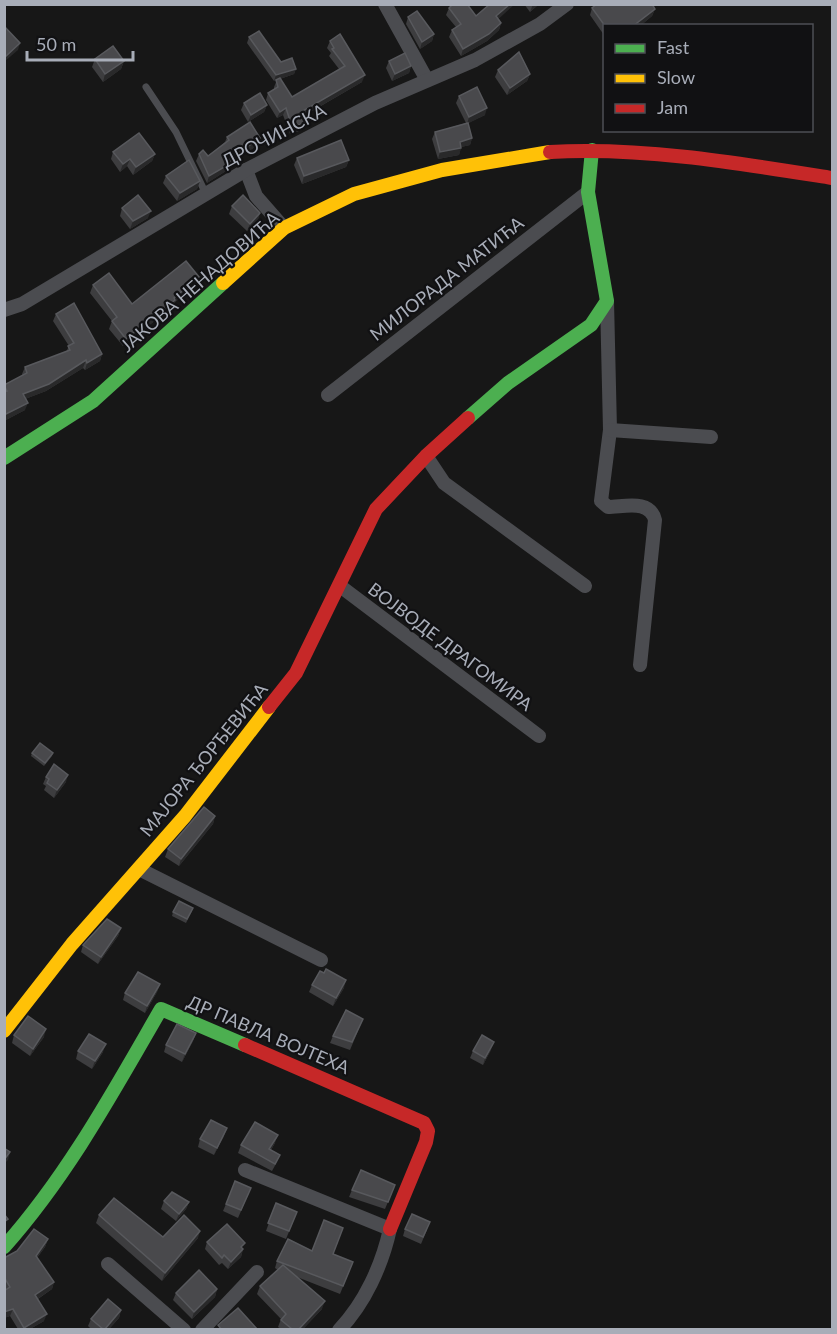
<svg xmlns="http://www.w3.org/2000/svg" width="837" height="1334" font-family="Lato,sans-serif">
	<style>
		.lines { fill: none; stroke-linecap: round; stroke-linejoin: round }
		.lane { stroke: #4b4c50; stroke-width: 7 }
		.street { stroke: #4b4c50; stroke-width: 14 }
		.fast { stroke: #4caf50; stroke-width: 14 }
		.slow { stroke: #ffc107; stroke-width: 14 }
		.jam { stroke: #c62828; stroke-width: 14 }
		.wall { fill: #3d3d3f }
		.shaded-wall { fill: #29292a }
		.building { fill: #49494c; stroke: #58595d; stroke-width: 1.5 }
		.labels { text-anchor: middle; stroke-width: 4.5; stroke-linejoin: round; paint-order: stroke }
		.street-label { font-size: 18px; fill: #a8adb8; stroke: #111113 }
	</style>
	<rect width="100%" height="100%" fill="#171717"/>
	<g class="lines">
		<polyline class="lane" points="146,87 176,132 206,194"/>
		<g class="street">
			<polyline points="385,4 427,80"/>
			<polyline points="246,170 256,196 284,228"/>
			<path d="M607,301L610,430L601,501L608,507C624,507 650,499 655,520L640,665"/>
			<polyline points="4,310 22,304 246,170 375,103 475,60 540,24 567,4"/>
			<polyline points="328,395 588,192"/>
			<polyline points="610,430 711,437"/>
			<polyline points="426,456 444,483 585,586"/>
			<polyline points="340,586 539,736"/>
			<polyline points="139,869 321,960"/>
			<path d="M245,1170L390,1229C382,1265 365,1303 339,1330"/>
			<polyline points="108,1264 184,1330"/>
			<polyline points="202,1330 257,1272"/>
		</g>
		<g class="fast">
			<polyline points="468,418 508,383 591,325 607,301 588,192 592,150"/>
			<polyline points="4,458 93,401 223,283"/>
			<path d="M4,1247C68,1175 113,1092 161,1009L245,1045"/>
		</g>
		<g class="slow">
			<polyline points="223,283 284,228 354,194 442,170 550,152"/>
			<polyline points="4,1031 72,944 185,816 269,707"/>
		</g>
		<g class="jam">
			<path d="M550,152C645,147 738,163 832,178"/>
			<polyline points="269,707 296,673 376,509 426,456 468,418"/>
			<polyline points="245,1045 424,1123 428,1131 426,1142 390,1229"/>
		</g>
	</g>
	<g class="wall">
		<polygon points="524,4 539,4 530,12"/>
		<polygon points="449,8 476,16 499,19 501,23 499,30 487,41 461,56 449,37 452,30 456,27 446,15"/>
		<polygon points="592,8 655,9 652,16 640,26 604,26 604,35 590,15"/>
		<polygon points="408,17 434,34 432,41 420,49 406,24"/>
		<polygon points="249,37 281,62 296,69 294,74 280,79 292,97 339,69 329,56 331,53 327,48 330,41 362,82 302,117 302,130 290,134 283,115 277,118 266,100 268,93 274,90 274,87 277,80 274,81 247,43"/>
		<polygon points="95,59 124,61 121,69 103,82 92,67"/>
		<polygon points="389,61 411,66 409,73 392,81 386,68"/>
		<polygon points="498,70 530,74 527,81 507,95 495,77"/>
		<polygon points="459,96 485,115 468,123 472,138 470,145 461,147 459,155 438,159 432,139 435,132 466,123 456,103"/>
		<polygon points="244,103 267,105 264,112 248,122 241,110"/>
		<polygon points="227,137 258,145 241,156 240,160 226,171 207,183 196,161 199,154 208,156 225,142"/>
		<polygon points="113,152 155,154 152,161 133,175 127,166 120,172 111,159"/>
		<polygon points="297,158 349,160 346,167 302,184 294,165"/>
		<polygon points="166,176 200,181 197,189 177,201 163,183"/>
		<polygon points="232,206 258,221 247,231 229,214"/>
		<polygon points="122,208 148,218 130,229 120,216"/>
		<polygon points="196,284 174,303 172,307 123,346 109,329 112,321 90,293 93,285 132,304"/>
		<polygon points="56,314 102,354 100,361 85,370 83,368 46,391 25,399 25,410 4,421 4,385 23,376 22,374 25,367 66,352 69,346 53,321"/>
		<polygon points="32,753 53,753 52,756 44,766 31,756"/>
		<polygon points="46,777 66,782 54,798 44,790 46,786 43,784"/>
		<polygon points="215,816 213,824 179,866 165,857 168,849"/>
		<polygon points="192,911 186,923 172,916 173,912"/>
		<polygon points="121,928 118,936 98,964 81,952 83,945"/>
		<polygon points="324,973 344,988 333,1006 309,992 312,985"/>
		<polygon points="160,984 157,992 145,1013 123,1000 125,993"/>
		<polygon points="363,1019 350,1050 330,1043 333,1036"/>
		<polygon points="196,1033 193,1041 182,1062 164,1052 166,1045"/>
		<polygon points="14,1035 44,1037 30,1056 12,1043"/>
		<polygon points="491,1050 483,1065 470,1058 473,1051"/>
		<polygon points="78,1051 103,1052 92,1069 76,1059"/>
		<polygon points="224,1136 214,1155 198,1147 200,1139"/>
		<polygon points="275,1143 271,1150 280,1155 277,1162 272,1171 238,1153 241,1145"/>
		<polygon points="395,1185 385,1209 349,1197 352,1190"/>
		<polygon points="248,1195 238,1218 223,1211 226,1204"/>
		<polygon points="164,1201 189,1202 186,1209 176,1221 161,1209"/>
		<polygon points="276,1203 297,1212 286,1239 266,1231"/>
		<polygon points="99,1215 163,1237 198,1238 162,1281 96,1223"/>
		<polygon points="405,1229 427,1230 421,1244 403,1236"/>
		<polygon points="48,1239 45,1247 37,1258 54,1282 52,1289 38,1299 44,1321 30,1329 18,1329 10,1316 4,1318 4,1258"/>
		<polygon points="207,1242 243,1249 241,1257 228,1269 222,1263 219,1265 205,1249"/>
		<polygon points="312,1251 333,1254 353,1262 340,1294 297,1277 322,1309 303,1329 281,1329 278,1327 281,1319 257,1294 260,1286 278,1270 275,1268 277,1261"/>
		<polygon points="217,1289 215,1297 192,1319 173,1300 176,1293"/>
		<polygon points="121,1310 119,1318 109,1329 91,1329 88,1326 91,1319"/>
	</g>
	<g class="shaded-wall">
		<polygon points="510,4 515,4 494,23 496,16"/>
		<polygon points="533,4 539,4 530,12"/>
		<polygon points="655,9 652,16 640,26 633,26"/>
		<polygon points="501,23 499,30 487,41 461,56 463,49"/>
		<polygon points="434,34 432,41 420,49 422,42"/>
		<polygon points="20,43 18,50 4,62 4,58"/>
		<polygon points="124,61 121,69 103,82 105,74"/>
		<polygon points="411,66 409,73 392,81 395,74"/>
		<polygon points="296,69 294,74 274,81 276,75"/>
		<polygon points="530,74 527,81 507,95 510,88"/>
		<polygon points="365,75 362,82 298,119 301,112"/>
		<polygon points="267,105 264,112 248,122 251,115"/>
		<polygon points="286,108 283,115 277,118 280,112"/>
		<polygon points="487,108 485,115 467,124 469,117"/>
		<polygon points="305,123 302,130 290,134 292,127"/>
		<polygon points="260,138 258,145 241,156 240,160 226,171 207,183 209,176 241,151"/>
		<polygon points="472,138 470,145 457,148 460,142"/>
		<polygon points="461,148 459,155 438,159 440,152"/>
		<polygon points="155,154 152,161 133,175 136,167"/>
		<polygon points="130,159 127,166 120,172 123,164"/>
		<polygon points="349,160 346,167 302,184 304,176"/>
		<polygon points="200,181 197,189 177,201 180,193"/>
		<polygon points="151,211 148,218 130,229 133,221"/>
		<polygon points="260,213 258,221 247,231 250,224"/>
		<polygon points="199,277 196,284 174,303 172,307 123,346 126,339"/>
		<polygon points="102,354 100,361 85,370 87,363"/>
		<polygon points="86,360 83,368 46,391 20,401 23,394"/>
		<polygon points="28,403 25,410 4,421 4,415"/>
		<polygon points="68,775 66,782 54,798 57,790"/>
		<polygon points="215,816 213,824 179,866 181,859"/>
		<polygon points="121,928 118,936 98,964 101,957"/>
		<polygon points="346,980 344,988 333,1006 336,998"/>
		<polygon points="160,984 157,992 145,1013 147,1006"/>
		<polygon points="46,1029 44,1037 30,1056 33,1049"/>
		<polygon points="196,1033 193,1041 182,1062 185,1054"/>
		<polygon points="494,1042 491,1050 483,1065 485,1058"/>
		<polygon points="106,1044 103,1052 92,1069 95,1061"/>
		<polygon points="227,1128 224,1136 214,1155 217,1148"/>
		<polygon points="278,1135 275,1143 267,1156 269,1149"/>
		<polygon points="10,1152 8,1160 4,1164 4,1160"/>
		<polygon points="189,1202 186,1209 176,1221 179,1214"/>
		<polygon points="200,1231 198,1238 162,1281 165,1273"/>
		<polygon points="48,1239 45,1247 33,1263 36,1256"/>
		<polygon points="243,1249 241,1257 228,1269 231,1262"/>
		<polygon points="54,1282 52,1289 33,1302 35,1295"/>
		<polygon points="217,1289 215,1297 192,1319 194,1312"/>
		<polygon points="325,1301 322,1309 303,1329 299,1329"/>
		<polygon points="13,1309 10,1316 4,1318 4,1312"/>
		<polygon points="121,1310 119,1318 109,1329 105,1329"/>
		<polygon points="47,1314 44,1321 30,1329 23,1329 24,1328"/>
	</g>
	<g class="building">
		<polygon points="453,4 467,4 476,16 490,4 510,4 496,16 501,23 489,34 463,49 452,30 461,24 449,8"/>
		<polygon points="597,4 652,4 655,9 633,26 605,26 592,8"/>
		<polygon points="417,11 434,34 422,42 408,17"/>
		<polygon points="4,26 20,43 4,58"/>
		<polygon points="259,31 281,62 292,58 296,69 276,75 249,37"/>
		<polygon points="340,34 365,75 301,112 305,123 292,127 286,108 280,112 268,93 278,87 276,80 280,78 292,97 345,66 332,49 334,48 330,41"/>
		<polygon points="113,46 124,61 105,74 95,59"/>
		<polygon points="519,52 530,74 510,88 498,70"/>
		<polygon points="405,53 411,66 395,74 389,61"/>
		<polygon points="477,87 487,108 469,117 459,96"/>
		<polygon points="260,93 267,105 251,115 244,103"/>
		<polygon points="250,122 260,138 241,151 242,153 228,165 209,176 199,154 203,150 208,156 229,140 227,137"/>
		<polygon points="468,123 472,138 460,142 461,148 440,152 435,132"/>
		<polygon points="139,133 155,154 136,167 130,159 123,164 113,152"/>
		<polygon points="341,140 349,160 304,176 297,158"/>
		<polygon points="189,160 200,181 180,193 166,176"/>
		<polygon points="138,195 151,211 133,221 122,208"/>
		<polygon points="243,195 260,213 250,224 232,206"/>
		<polygon points="186,261 199,277 174,298 175,300 126,339 112,321 117,317 93,285 109,273 132,304"/>
		<polygon points="74,303 102,354 87,363 86,360 49,384 23,394 28,403 4,415 4,392 7,391 4,385 27,373 25,367 70,350 68,346 74,343 56,314"/>
		<polygon points="40,743 53,753 45,763 32,753"/>
		<polygon points="54,764 68,775 57,790 47,783 49,779 46,777"/>
		<polygon points="204,807 215,816 181,859 168,849"/>
		<polygon points="179,901 193,908 187,919 173,912"/>
		<polygon points="107,919 121,928 101,957 83,945"/>
		<polygon points="326,969 346,980 336,998 312,985 320,971 324,973"/>
		<polygon points="138,972 160,984 147,1006 125,993"/>
		<polygon points="346,1010 363,1019 352,1042 333,1036"/>
		<polygon points="28,1016 46,1029 33,1049 14,1035"/>
		<polygon points="177,1024 196,1033 185,1054 166,1045"/>
		<polygon points="89,1034 106,1044 95,1061 78,1051"/>
		<polygon points="482,1035 494,1042 485,1058 473,1051"/>
		<polygon points="211,1120 227,1128 217,1148 200,1139"/>
		<polygon points="255,1122 278,1135 269,1149 280,1155 275,1164 241,1145"/>
		<polygon points="4,1148 10,1152 4,1160"/>
		<polygon points="361,1170 395,1185 388,1202 352,1190"/>
		<polygon points="235,1181 251,1188 241,1210 226,1204"/>
		<polygon points="172,1192 189,1202 179,1214 164,1201"/>
		<polygon points="114,1198 163,1237 184,1215 200,1231 165,1273 99,1215"/>
		<polygon points="276,1203 297,1212 289,1231 268,1223"/>
		<polygon points="4,1214 8,1219 4,1222"/>
		<polygon points="412,1214 430,1222 423,1237 405,1229"/>
		<polygon points="324,1220 343,1228 333,1254 353,1262 343,1286 277,1261 288,1239 312,1251"/>
		<polygon points="227,1224 245,1243 241,1247 243,1249 231,1262 224,1255 222,1258 207,1242"/>
		<polygon points="34,1229 48,1239 36,1256 54,1282 35,1295 47,1314 24,1328 13,1309 4,1312 4,1291 10,1287 4,1277 4,1258 17,1251"/>
		<polygon points="283,1265 325,1301 299,1329 292,1329 281,1320 286,1314 260,1286"/>
		<polygon points="199,1270 217,1289 194,1312 176,1293"/>
		<polygon points="108,1299 121,1310 105,1329 103,1329 91,1319"/>
		<polygon points="238,1308 257,1329 221,1329 218,1325"/>
	</g>
	<g class="labels">
		<g class="street-label">
			<text transform="translate(274 136) rotate(-28)" y="6">ДРОЧИНСКА</text>
			<text transform="translate(447 279) rotate(-38)" y="6">МИЛОРАДА МАТИЋА</text>
			<text transform="translate(200 282) rotate(-41)" y="6">ЈАКОВА НЕНАДОВИЋА</text>
			<text transform="translate(450 647) rotate(37)" y="6">ВОЈВОДЕ ДРАГОМИРА</text>
			<text transform="translate(204 760) rotate(-51)" y="6">МАЈОРА ЂОРЂЕВИЋА</text>
			<text transform="translate(268 1035) rotate(23)" y="6">ДР ПАВЛА ВОЈТЕХА</text>
		</g>
	</g>
	<rect width="837" height="1334" fill="none" stroke="#a8adb8" stroke-width="12"/>
	<rect x="603" y="24" width="210" height="108" fill="#111113" stroke="#4d4f55" stroke-width="1.5"/>
	<rect x="615" y="44" width="30" height="9" fill="#4caf50" stroke="#4d4f55" stroke-width="1.5"/>
	<text x="657" y="54" font-size="18" fill="#a8adb8">Fast</text>
	<rect x="615" y="74" width="30" height="9" fill="#ffc107" stroke="#4d4f55" stroke-width="1.5"/>
	<text x="657" y="84" font-size="18" fill="#a8adb8">Slow</text>
	<rect x="615" y="104" width="30" height="9" fill="#c62828" stroke="#4d4f55" stroke-width="1.5"/>
	<text x="657" y="114" font-size="18" fill="#a8adb8">Jam</text>
	<path d="M27 51v9h106v-9" fill="none" stroke="#a8adb8" stroke-width="3"/>
	<text x="36" y="51" font-size="18" fill="#a8adb8" stroke="#111113" stroke-width="4.5" paint-order="stroke">50 m</text>
</svg>
